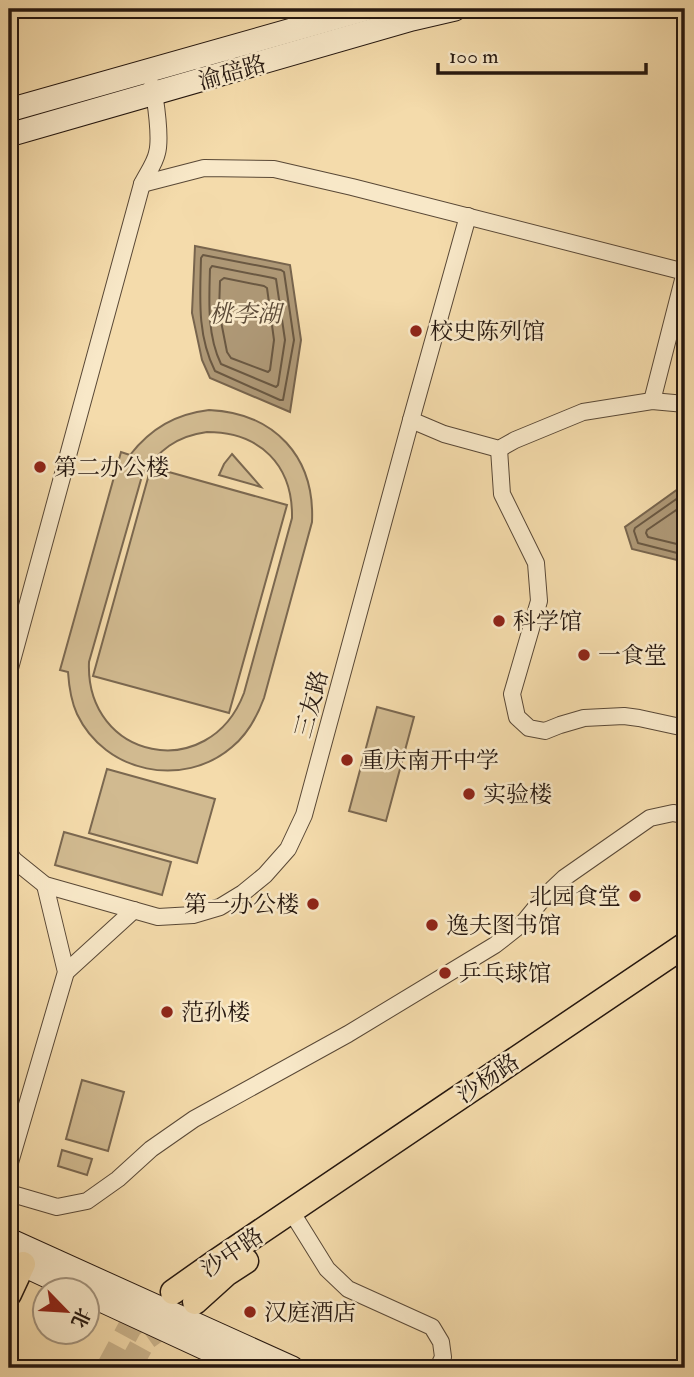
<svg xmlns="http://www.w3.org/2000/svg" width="694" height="1377" font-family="'IM FELL Double Pica','Noto Serif SC',serif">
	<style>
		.green { fill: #d1ba90; stroke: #7b6850; stroke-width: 2; fill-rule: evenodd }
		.water { fill: #ae9876; stroke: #77644d; stroke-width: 2 }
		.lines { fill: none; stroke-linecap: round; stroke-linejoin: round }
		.shore { stroke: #6a5842; stroke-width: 2 }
		.primary-tunnel { stroke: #cbb48c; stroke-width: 24; stroke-dasharray: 24 12; stroke-linecap: butt }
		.street-casing { stroke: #594836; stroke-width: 18 }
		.secondary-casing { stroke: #25170f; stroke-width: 25 }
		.primary-casing { stroke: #25170f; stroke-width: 27 }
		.street { stroke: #f8e8c8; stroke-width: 16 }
		.secondary { stroke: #f8e8c8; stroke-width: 23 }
		.primary { stroke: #f4dbab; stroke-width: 24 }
		.poi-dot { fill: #8f2418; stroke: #f8e8c8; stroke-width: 2.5 }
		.labels { text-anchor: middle; stroke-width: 5; stroke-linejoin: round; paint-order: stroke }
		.street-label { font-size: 23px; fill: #25170f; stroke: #f8e8c8 }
		.poi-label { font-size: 23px; fill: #25170f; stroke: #f8e8c8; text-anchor: start }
		.water-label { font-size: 24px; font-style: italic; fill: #5c4b38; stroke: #f8e8c8 }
	</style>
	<rect width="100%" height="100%" fill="#f4dbab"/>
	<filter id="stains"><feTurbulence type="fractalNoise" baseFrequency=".00286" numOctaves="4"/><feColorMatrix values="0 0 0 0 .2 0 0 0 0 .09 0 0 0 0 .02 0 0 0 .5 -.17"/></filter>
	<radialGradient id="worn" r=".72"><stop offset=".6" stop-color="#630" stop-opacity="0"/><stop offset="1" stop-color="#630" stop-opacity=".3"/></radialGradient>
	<g class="green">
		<path d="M209,410C275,413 315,457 312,522L264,698C257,717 248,734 232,747C183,789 105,773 77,714C71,701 69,687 68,672L60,670L121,452L130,455C151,428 176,414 209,410ZM207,432C260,432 293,465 292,518L244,693C209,785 85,760 89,662L142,476C158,450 177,436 207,432Z"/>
		<polygon points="232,454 261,487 219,475 224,464"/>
		<polygon points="151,467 287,505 229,713 93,676"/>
		<polygon points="377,707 414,717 386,821 349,811"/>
		<polygon points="107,769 215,799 197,863 89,833"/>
		<polygon points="64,832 171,862 162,895 55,865"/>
		<polygon points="82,1080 124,1092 108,1151 66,1139"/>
		<polygon points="62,1150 92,1159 87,1175 58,1166"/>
	</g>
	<g class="water">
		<polygon points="195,246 290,265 301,340 290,412 210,378 202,360 192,313"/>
		<polygon points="685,484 685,562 632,549 625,527"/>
	</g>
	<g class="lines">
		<g class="shore">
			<path d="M203,255L281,270L284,272L294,340L283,400H280L215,371C197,335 200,298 201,258Z"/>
			<path d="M212,266L273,278L276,279L285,340L278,385L276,387L221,364C207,335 209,301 210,269Z"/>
			<polygon points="224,278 264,286 267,288 274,340 270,370 268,372 231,358 227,352 219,311 220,281"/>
			<polyline points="685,493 635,528 634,531 638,543 685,555"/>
			<polyline points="685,504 647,530 646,533 648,537 685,546"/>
		</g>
		<g class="primary-tunnel">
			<polyline points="108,1368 130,1327 156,1306"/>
			<polyline points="129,1368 145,1339 177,1316"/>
		</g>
		<defs>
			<g id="street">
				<polyline points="142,184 204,168 274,169 352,187 685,272"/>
				<polyline points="468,216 411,420 444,434 499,449 515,440 583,412 652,401 685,404"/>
				<polyline points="652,401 685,272"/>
				<polyline points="499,449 502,494 536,563 539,601 512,694 517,717 529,728 545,731 560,725 584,718 624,716 639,718 685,728"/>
				<path d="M9,672L142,184C147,174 155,163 157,153C161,139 156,100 152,86"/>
				<polyline points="9,853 14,860 45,885 158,917 193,915 220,907 243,893 265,875 288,849 304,815 411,420"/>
				<polyline points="66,972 134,910"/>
				<polyline points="9,1166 66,972 45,885"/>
				<polyline points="9,1193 57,1207 87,1201 118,1179 151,1149 194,1119 348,1034 495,945 523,923 546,895 564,878 650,818 673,813 685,815"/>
				<polyline points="291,1211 327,1269 348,1289 432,1327 441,1342 443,1357 438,1368"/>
			</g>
			<g id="secondary">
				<polyline points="9,110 366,9"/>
				<polyline points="9,135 412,19 455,9"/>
				<polyline points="9,1240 292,1368"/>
				<polyline points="9,1258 77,1290"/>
				<polyline points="88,1294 248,1368"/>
			</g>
			<g id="primary">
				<polyline points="173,1292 214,1263 685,945"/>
				<polyline points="9,1294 23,1264"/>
				<polyline points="195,1302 226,1274 246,1261"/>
			</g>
		</defs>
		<use href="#street" class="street-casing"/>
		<use href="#secondary" class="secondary-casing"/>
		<use href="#primary" class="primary-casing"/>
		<use href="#street" class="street"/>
		<use href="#secondary" class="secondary"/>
		<use href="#primary" class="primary"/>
	</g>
	<g class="poi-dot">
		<circle cx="416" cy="331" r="7"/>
		<circle cx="40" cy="467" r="7"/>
		<circle cx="499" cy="621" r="7"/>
		<circle cx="584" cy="655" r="7"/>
		<circle cx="347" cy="760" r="7"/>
		<circle cx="469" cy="794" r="7"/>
		<circle cx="635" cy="896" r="7"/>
		<circle cx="313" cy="904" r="7"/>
		<circle cx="432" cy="925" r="7"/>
		<circle cx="445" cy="973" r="7"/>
		<circle cx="167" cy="1012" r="7"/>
		<circle cx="250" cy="1312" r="7"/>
	</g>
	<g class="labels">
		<g class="street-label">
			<text transform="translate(232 72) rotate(-16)" y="8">渝碚路</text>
			<text transform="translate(311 704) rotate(-75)" y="8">三友路</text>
			<text transform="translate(488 1078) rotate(-34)" y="8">沙杨路</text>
			<text transform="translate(232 1252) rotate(-34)" y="8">沙中路</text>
		</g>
		<g class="poi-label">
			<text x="430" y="339">校史陈列馆</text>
			<text x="54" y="475">第二办公楼</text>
			<text x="513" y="629">科学馆</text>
			<text x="598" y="663">一食堂</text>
			<text x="361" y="768">重庆南开中学</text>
			<text x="483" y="802">实验楼</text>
			<text x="621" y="904" text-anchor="end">北园食堂</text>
			<text x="299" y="912" text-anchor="end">第一办公楼</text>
			<text x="446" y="933">逸夫图书馆</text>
			<text x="459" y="981">乒乓球馆</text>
			<text x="181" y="1020">范孙楼</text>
			<text x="264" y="1320">汉庭酒店</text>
		</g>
		<g class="water-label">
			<text x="245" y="322">桃李湖</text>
		</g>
	</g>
	<rect width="694" height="1377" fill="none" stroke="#f4dbab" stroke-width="35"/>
	<rect x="10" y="10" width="673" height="1356" fill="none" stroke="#25170f" stroke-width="3.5"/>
	<rect x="18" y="18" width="659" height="1342" fill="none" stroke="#25170f" stroke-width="2"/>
	<g transform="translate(66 1311) rotate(115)"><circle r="33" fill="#f8e8c8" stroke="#a4947e" stroke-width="2"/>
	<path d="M0-5L12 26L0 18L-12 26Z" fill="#8f2418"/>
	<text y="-10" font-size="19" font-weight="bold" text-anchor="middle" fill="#25170f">北</text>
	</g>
	<path d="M438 63v10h208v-10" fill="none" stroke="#25170f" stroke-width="3.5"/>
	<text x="449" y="63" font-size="21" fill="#25170f" stroke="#f8e8c8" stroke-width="5" paint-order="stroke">100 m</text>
	<rect width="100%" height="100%" filter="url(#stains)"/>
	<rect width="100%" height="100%" fill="url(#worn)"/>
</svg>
